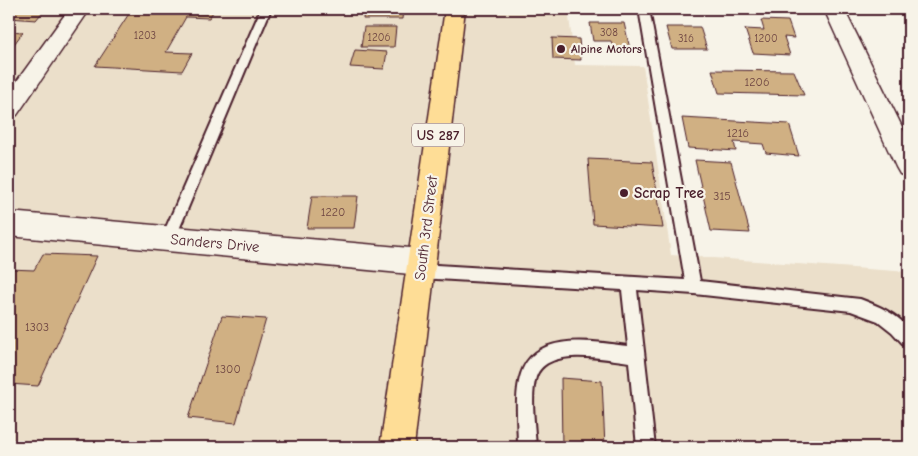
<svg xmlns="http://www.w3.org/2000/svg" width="918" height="456" font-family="'Comic Neue',sans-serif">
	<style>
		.built { fill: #ebdfca }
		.building { fill: #d0b083; stroke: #4a1f2b }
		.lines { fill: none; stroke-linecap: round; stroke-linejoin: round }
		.service-casing { stroke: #4a1f2b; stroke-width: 4 }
		.minor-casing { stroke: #4a1f2b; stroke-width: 3 }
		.primary-casing { stroke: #4a1f2b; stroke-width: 3 }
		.service { fill: #f7f3e8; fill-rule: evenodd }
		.minor { fill: #f7f3e8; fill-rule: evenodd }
		.primary { fill: #fedd96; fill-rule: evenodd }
		.poi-dot { fill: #4a1f2b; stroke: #f7f3e8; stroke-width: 2 }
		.labels { text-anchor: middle; stroke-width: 4.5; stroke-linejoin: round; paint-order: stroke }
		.far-number-label { font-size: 11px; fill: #6c4341 }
		.far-poi-label { font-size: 12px; font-weight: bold; fill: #4a1f2b; stroke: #f7f3e8; text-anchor: start }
		.number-label { font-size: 12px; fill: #6c4341 }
		.shield { fill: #f7f3e8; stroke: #7e5f64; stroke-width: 1 }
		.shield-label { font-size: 14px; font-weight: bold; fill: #4a1f2b }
		.poi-label { font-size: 15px; font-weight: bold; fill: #4a1f2b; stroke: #f7f3e8; text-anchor: start }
		.street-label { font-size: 15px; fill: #4a1f2b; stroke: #f7f3e8 }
	</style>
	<rect width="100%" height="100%" fill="#f7f3e8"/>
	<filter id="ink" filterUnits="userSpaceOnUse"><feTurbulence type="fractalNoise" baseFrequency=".02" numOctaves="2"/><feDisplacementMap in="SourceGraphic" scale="10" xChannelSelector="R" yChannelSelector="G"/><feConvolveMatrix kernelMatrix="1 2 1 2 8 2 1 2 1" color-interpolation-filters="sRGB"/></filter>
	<g filter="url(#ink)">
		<polygon class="built" points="9,9 568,9 575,65 643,66 671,255 909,272 909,447 9,447"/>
		<g class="building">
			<polygon points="9,9 45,9 36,20 9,18"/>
			<polygon points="132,9 215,9 209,18 186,17 166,52 192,53 182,71 95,66"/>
			<polygon points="364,9 403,9 402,19 363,19"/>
			<polygon points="761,20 788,21 794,38 784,37 790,55 753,53 745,29 764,30"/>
			<polygon points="590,23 624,23 630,49 613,49 611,41 593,41"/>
			<polygon points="364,27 396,27 394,47 361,47"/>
			<polygon points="666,27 700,27 707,49 672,49"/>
			<polygon points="9,31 23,32 12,47 9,47"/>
			<polygon points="552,38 579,39 581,60 553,59"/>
			<polygon points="355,50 387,52 384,69 350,67"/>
			<polygon points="712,70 794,71 804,95 719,93"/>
			<polygon points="682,118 789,124 799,156 766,153 763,144 734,142 736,151 688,148"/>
			<polygon points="588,159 652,162 663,228 593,224"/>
			<polygon points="695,160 731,162 750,233 711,231"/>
			<polygon points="312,196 358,196 354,228 307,228"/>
			<polygon points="43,254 97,256 38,386 9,384 9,269 34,270"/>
			<polygon points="222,316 266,319 236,423 188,418"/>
			<polygon points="561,378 602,381 605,447 562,447"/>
		</g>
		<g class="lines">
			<defs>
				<g id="service">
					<polygon points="261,9 271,9 175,239 173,243 168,245 163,243 161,239"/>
					<path d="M639,9H649L700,281L860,299C879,306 895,313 909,328V347L904,345L892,332L878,321L851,311L694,294L637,290L655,447H637L629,362C605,359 547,346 536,377C530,395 535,428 536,447H518C518,425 514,395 521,374C535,330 594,342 628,346L622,290L420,278L415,276L413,271L415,266L420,264L685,280Z"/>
				</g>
				<g id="minor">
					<polygon points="69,9 90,9 17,115 9,118 9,92"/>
					<polygon points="824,9 844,9 909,141 909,177 900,174 896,167"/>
					<polygon points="9,212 421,249 431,253 435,262 431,271 421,275 9,236"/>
				</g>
				<polygon id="primary" points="445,9 465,9 414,447 380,447"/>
			</defs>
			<use href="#service" class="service-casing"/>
			<use href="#minor" class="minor-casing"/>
			<use href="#primary" class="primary-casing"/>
			<use href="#service" class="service"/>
			<use href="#minor" class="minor"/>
			<use href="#primary" class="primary"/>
		</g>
	</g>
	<g class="poi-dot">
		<circle cx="561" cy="49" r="5"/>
		<circle cx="624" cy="193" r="5"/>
	</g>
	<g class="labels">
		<g class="far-number-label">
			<text x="609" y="36">308</text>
			<text x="145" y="39">1203</text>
			<text x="379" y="41">1206</text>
			<text x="686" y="42">316</text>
			<text x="766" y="42">1200</text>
		</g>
		<g class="far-poi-label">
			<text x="571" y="53">Alpine Motors</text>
		</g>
		<g class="number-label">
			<text x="757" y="86">1206</text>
			<text x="738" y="137">1216</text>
			<text x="722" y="200">315</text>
			<text x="333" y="216">1220</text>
			<text x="37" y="331">1303</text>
			<text x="228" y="373">1300</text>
		</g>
		<rect class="shield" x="412" y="123.5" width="52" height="23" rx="4"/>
		<g class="shield-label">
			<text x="438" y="140">US 287</text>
		</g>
		<g class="poi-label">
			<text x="634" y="198">Scrap Tree</text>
		</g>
		<g class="street-label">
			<text transform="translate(426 228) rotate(-83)" y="5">South 3rd Street</text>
			<text transform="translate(215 243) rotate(5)" y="5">Sanders Drive</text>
		</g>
	</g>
	<rect width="918" height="456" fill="none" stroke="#f7f3e8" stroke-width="30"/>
	<rect x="15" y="15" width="888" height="426" fill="none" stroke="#4a1f2b" stroke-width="2" filter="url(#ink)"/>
</svg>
